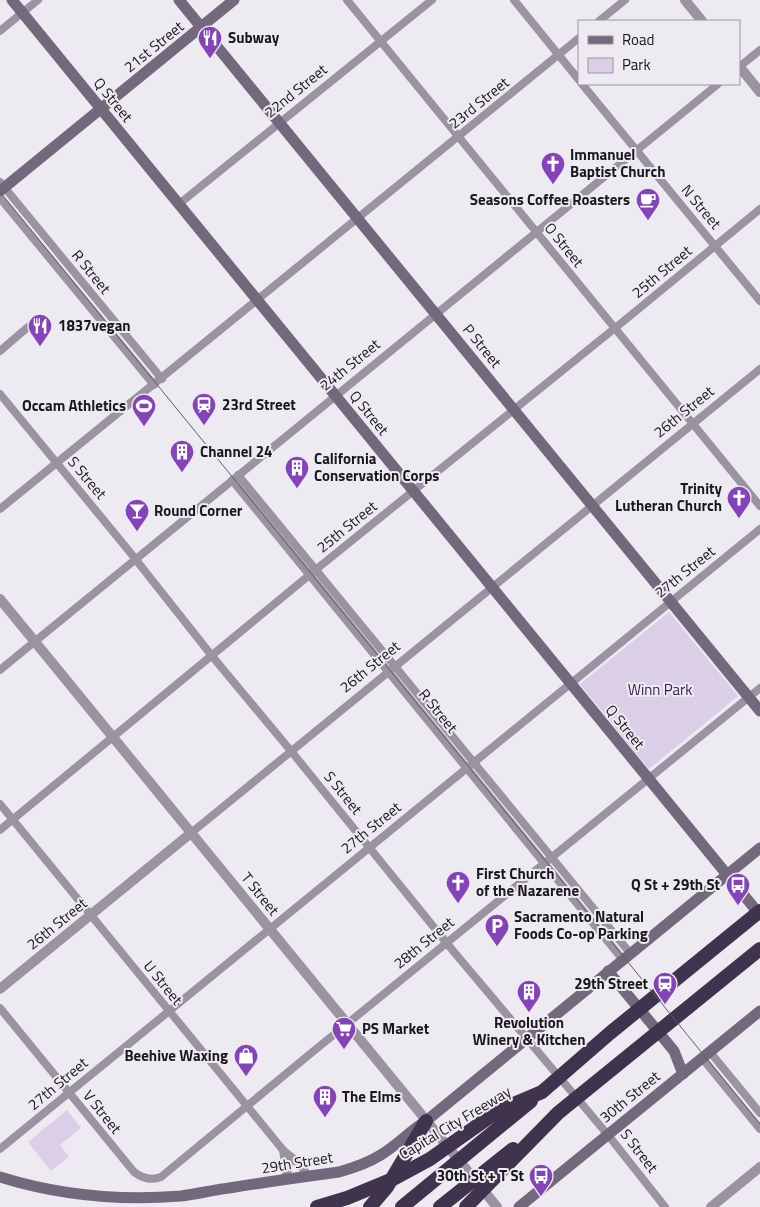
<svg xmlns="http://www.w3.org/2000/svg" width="760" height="1207" font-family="'Titillium Web',sans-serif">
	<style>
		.green { fill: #dacfe7 }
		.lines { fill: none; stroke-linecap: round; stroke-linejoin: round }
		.minor { stroke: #9a93a1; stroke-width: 8 }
		.tertiary { stroke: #9a93a1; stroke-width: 10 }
		.secondary { stroke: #72697d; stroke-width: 11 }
		.motorway { stroke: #40334d; stroke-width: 14 }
		.tram { stroke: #5f5d62; stroke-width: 1 }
		.labels { text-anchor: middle; stroke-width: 4; stroke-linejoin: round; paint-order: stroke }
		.poi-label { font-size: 15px; font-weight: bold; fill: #19181b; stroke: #eeeaf2; text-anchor: start }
		.street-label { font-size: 15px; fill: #19181b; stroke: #eeeaf2 }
		.park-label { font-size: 15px; fill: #341e47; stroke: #eeeaf2 }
	</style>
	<rect width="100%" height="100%" fill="#eeeaf2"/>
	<g class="green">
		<polygon points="669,612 738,696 649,769 580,684"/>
		<polygon points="67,1110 81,1128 60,1145 69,1157 51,1171 28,1142"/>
	</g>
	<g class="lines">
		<g class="minor">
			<polyline points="347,0 760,506"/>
			<polyline points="514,0 579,80"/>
			<polyline points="599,21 625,0"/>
			<polyline points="0,31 38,0"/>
			<polyline points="739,67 760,50"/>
			<polyline points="582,84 760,301"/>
			<polyline points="0,182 162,379"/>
			<polyline points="0,198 154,385"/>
			<polyline points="179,204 432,0"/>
			<polyline points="0,351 28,327"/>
			<polyline points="0,394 129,551 212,656 291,751 454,952 608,1135 665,1207"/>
			<polyline points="238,475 630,953"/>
			<polyline points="232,480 623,960"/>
			<polyline points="0,509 579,38"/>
			<polyline points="0,670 718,84"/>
			<polyline points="0,804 283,1150 294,1159 309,1176"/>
			<polyline points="0,830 324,563 625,320 760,209"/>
			<polyline points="191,833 760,369"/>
			<path d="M0,1008L134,1172C142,1178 151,1181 161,1177L310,1054L760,688"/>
			<polyline points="710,1052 760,1113"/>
			<polyline points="702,1058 760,1129"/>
			<polyline points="0,1149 760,529"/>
			<polyline points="282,1179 287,1174 289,1165 284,1157 283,1150"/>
		</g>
		<g class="tertiary">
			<polyline points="685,0 702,21"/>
			<polyline points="739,66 760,92"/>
			<polyline points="0,599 497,1207"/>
			<polyline points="0,989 191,833"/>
			<polyline points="711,1207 760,1167"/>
		</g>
		<g class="secondary">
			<polyline points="12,0 760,915"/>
			<polyline points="179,0 760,711"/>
			<polyline points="0,191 234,0"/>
			<polyline points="608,971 674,1051 683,1074"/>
			<path d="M0,1177C58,1195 120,1201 181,1196C197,1194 213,1190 229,1188C266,1182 302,1177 339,1172C353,1168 366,1164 379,1156C396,1146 410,1131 426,1121L760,848"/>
			<polyline points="519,1207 760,1011"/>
		</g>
		<g class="motorway">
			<polyline points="317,1207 347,1198 393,1179 430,1159 488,1118 509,1106 542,1092 610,1033 760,911"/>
			<polyline points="370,1207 387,1187 426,1121"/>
			<polyline points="402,1207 531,1101"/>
			<polyline points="440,1207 513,1149"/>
			<polyline points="466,1207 558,1113 760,949"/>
		</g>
		<polyline class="tram" points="0,192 760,1124"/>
	</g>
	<defs>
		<symbol id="restaurant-pin" viewBox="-11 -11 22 30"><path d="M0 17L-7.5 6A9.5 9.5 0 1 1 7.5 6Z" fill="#8443b8" stroke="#eeeaf2"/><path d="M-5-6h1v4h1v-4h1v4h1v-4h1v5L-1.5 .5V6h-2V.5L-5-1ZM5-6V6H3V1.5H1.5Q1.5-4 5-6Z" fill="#fff"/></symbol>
		<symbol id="church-pin" viewBox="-11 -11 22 30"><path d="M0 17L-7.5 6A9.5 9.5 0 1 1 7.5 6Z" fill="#8443b8" stroke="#eeeaf2"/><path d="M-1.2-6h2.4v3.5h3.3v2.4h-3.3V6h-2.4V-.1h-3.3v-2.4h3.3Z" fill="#fff"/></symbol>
		<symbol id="cafe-pin" viewBox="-11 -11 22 30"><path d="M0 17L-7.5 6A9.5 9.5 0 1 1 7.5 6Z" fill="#8443b8" stroke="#eeeaf2"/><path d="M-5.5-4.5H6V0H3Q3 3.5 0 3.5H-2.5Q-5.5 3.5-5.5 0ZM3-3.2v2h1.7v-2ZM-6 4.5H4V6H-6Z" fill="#fff"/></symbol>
		<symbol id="station-pin" viewBox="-11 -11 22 30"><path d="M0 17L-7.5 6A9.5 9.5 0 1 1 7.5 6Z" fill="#8443b8" stroke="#eeeaf2"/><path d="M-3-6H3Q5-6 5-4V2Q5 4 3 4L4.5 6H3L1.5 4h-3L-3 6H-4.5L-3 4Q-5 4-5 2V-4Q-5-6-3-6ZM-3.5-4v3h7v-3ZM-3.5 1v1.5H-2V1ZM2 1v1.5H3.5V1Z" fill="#fff"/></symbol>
		<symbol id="stadium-pin" viewBox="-11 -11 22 30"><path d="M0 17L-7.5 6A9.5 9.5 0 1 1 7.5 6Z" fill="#8443b8" stroke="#eeeaf2"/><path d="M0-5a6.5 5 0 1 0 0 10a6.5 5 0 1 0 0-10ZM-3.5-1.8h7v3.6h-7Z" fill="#fff"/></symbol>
		<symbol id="building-pin" viewBox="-11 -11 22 30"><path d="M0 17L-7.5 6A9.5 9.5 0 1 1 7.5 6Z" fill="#8443b8" stroke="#eeeaf2"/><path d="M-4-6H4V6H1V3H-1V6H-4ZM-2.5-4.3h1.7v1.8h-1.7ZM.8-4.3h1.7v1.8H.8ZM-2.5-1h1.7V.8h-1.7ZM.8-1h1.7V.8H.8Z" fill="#fff"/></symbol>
		<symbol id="bar-pin" viewBox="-11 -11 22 30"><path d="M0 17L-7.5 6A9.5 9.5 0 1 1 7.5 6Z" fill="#8443b8" stroke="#eeeaf2"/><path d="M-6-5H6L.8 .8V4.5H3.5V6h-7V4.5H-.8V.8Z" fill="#fff"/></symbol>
		<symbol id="bus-pin" viewBox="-11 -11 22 30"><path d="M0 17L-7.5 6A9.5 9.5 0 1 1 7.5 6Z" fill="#8443b8" stroke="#eeeaf2"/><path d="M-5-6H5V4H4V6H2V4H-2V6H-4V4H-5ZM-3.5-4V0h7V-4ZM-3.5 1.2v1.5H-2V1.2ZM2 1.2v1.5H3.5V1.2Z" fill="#fff"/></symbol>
		<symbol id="parking-pin" viewBox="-11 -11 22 30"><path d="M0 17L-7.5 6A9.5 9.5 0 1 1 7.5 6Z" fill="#8443b8" stroke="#eeeaf2"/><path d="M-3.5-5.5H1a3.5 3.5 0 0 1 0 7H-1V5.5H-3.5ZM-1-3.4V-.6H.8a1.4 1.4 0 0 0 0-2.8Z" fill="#fff"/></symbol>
		<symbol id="supermarket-pin" viewBox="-11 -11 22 30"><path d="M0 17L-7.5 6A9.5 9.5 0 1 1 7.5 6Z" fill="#8443b8" stroke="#eeeaf2"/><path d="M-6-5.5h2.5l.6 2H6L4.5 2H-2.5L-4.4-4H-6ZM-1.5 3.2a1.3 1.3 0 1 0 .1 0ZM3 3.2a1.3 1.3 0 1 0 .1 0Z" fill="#fff"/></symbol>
		<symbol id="shop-pin" viewBox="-11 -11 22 30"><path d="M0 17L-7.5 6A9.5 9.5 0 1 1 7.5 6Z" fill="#8443b8" stroke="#eeeaf2"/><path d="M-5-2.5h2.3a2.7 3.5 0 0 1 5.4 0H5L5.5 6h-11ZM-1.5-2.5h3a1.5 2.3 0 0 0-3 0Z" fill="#fff"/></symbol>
	</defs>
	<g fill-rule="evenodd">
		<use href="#restaurant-pin" x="196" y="24" width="28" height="38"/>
		<use href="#church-pin" x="539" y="150" width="28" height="38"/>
		<use href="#cafe-pin" x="634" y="186" width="28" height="38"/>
		<use href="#restaurant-pin" x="26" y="312" width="28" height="38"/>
		<use href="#station-pin" x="190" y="391" width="28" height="38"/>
		<use href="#stadium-pin" x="130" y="392" width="28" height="38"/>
		<use href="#building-pin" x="168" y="438" width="28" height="38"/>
		<use href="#building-pin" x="283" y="454" width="28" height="38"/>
		<use href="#church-pin" x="725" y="484" width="28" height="38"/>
		<use href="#bar-pin" x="123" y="497" width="28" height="38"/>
		<use href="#church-pin" x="444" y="869" width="28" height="38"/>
		<use href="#bus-pin" x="724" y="871" width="28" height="38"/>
		<use href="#parking-pin" x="483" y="912" width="28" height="38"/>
		<use href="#station-pin" x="651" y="970" width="28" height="38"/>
		<use href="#building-pin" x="515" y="978" width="28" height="38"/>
		<use href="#supermarket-pin" x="330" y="1015" width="28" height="38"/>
		<use href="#shop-pin" x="232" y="1042" width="28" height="38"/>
		<use href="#building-pin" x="311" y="1083" width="28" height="38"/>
		<use href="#bus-pin" x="527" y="1162" width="28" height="38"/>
	</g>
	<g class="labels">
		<g class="poi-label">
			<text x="228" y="43">Subway</text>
			<text x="570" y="160">Immanuel<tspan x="570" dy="17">Baptist Church</tspan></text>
			<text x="630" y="205" text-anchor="end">Seasons Coffee Roasters</text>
			<text x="58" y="331">1837vegan</text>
			<text x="222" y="410">23rd Street</text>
			<text x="126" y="411" text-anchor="end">Occam Athletics</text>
			<text x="200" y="457">Channel 24</text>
			<text x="314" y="464">California<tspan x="314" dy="17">Conservation Corps</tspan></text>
			<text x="722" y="494" text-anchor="end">Trinity<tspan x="722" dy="17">Lutheran Church</tspan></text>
			<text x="154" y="516">Round Corner</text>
			<text x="476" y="879">First Church<tspan x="476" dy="17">of the Nazarene</tspan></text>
			<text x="720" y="890" text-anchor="end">Q St + 29th St</text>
			<text x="514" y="922">Sacramento Natural<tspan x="514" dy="17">Foods Co-op Parking</tspan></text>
			<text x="648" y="989" text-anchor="end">29th Street</text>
			<text x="529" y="1028" text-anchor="middle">Revolution<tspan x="529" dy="17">Winery &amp; Kitchen</tspan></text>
			<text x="362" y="1034">PS Market</text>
			<text x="228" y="1061" text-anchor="end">Beehive Waxing</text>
			<text x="342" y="1102">The Elms</text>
			<text x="524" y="1181" text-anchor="end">30th St + T St</text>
		</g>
		<g class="street-label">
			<text transform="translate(154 47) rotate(-39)" y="5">21st Street</text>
			<text transform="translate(296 91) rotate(-39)" y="5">22nd Street</text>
			<text transform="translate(113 100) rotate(51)" y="5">Q Street</text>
			<text transform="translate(479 103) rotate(-39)" y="5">23rd Street</text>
			<text transform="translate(701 207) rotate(50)" y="5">N Street</text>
			<text transform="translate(564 245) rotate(51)" y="5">O Street</text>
			<text transform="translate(91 272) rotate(51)" y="5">R Street</text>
			<text transform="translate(662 272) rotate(-40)" y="5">25th Street</text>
			<text transform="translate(482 346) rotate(51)" y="5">P Street</text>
			<text transform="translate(350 365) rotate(-39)" y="5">24th Street</text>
			<text transform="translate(684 412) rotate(-39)" y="5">26th Street</text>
			<text transform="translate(369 413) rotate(51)" y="5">Q Street</text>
			<text transform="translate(87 478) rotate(50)" y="5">S Street</text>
			<text transform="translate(347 527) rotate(-39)" y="5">25th Street</text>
			<text transform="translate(685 572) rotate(-39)" y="5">27th Street</text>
			<text transform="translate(370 667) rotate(-39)" y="5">26th Street</text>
			<text transform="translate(438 711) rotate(51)" y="5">R Street</text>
			<text transform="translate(625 727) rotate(51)" y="5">Q Street</text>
			<text transform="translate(343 793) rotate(51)" y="5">S Street</text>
			<text transform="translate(371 828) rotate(-39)" y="5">27th Street</text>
			<text transform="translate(260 894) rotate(51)" y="5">T Street</text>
			<text transform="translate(57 924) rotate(-39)" y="5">26th Street</text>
			<text transform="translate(424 943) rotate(-39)" y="5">28th Street</text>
			<text transform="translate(163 983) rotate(51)" y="5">U Street</text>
			<text transform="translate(58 1084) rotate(-40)" y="5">27th Street</text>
			<text transform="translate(630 1097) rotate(-39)" y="5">30th Street</text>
			<text transform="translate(102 1112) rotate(51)" y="5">V Street</text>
			<text transform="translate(455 1123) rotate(-31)" y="5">Capital City Freeway</text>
			<text transform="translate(639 1151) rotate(52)" y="5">S Street</text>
			<text transform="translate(297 1163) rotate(-9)" y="5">29th Street</text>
		</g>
		<g class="park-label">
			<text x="660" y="695">Winn Park</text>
		</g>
	</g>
	<rect x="578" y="20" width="162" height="65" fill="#eeeaf2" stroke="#99969c"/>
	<rect x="588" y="36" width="25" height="8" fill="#72697d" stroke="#99969c"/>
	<text x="622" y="45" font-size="15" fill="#19181b">Road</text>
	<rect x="588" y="58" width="25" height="15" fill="#dacfe7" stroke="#99969c"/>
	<text x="622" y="70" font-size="15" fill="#19181b">Park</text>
</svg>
